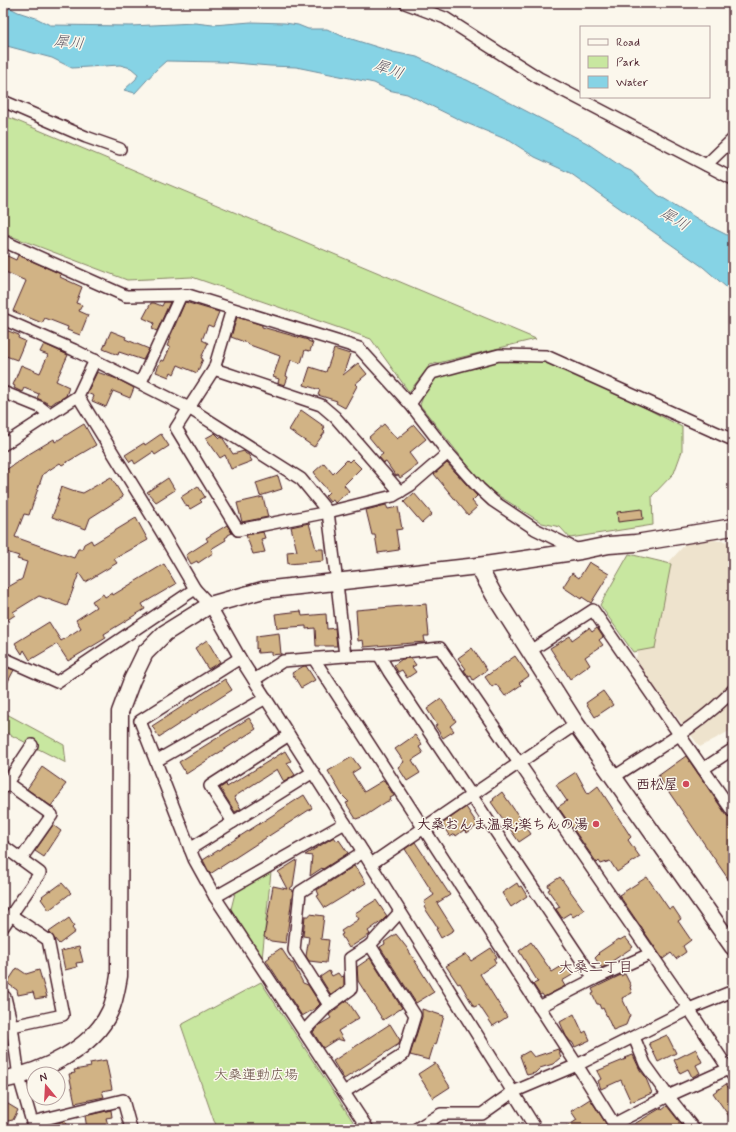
<svg xmlns="http://www.w3.org/2000/svg" width="736" height="1132" font-family="Mynerve,'Klee One',sans-serif">
	<style>
		.built { fill: #eee3cd }
		.green { fill: #c8e7a0; stroke: #898366 }
		.water { fill: #86d3e5; stroke: #6e8b9b }
		.building { fill: #d1b385; stroke: #4a1f2b }
		.lines { fill: none; stroke-linecap: round; stroke-linejoin: round }
		.street-casing { stroke: #4a1f2b; stroke-width: 14 }
		.secondary-casing { stroke: #4a1f2b; stroke-width: 19 }
		.street { stroke: #fbf7ec; stroke-width: 11 }
		.secondary { stroke: #fbf7ec; stroke-width: 16 }
		.poi-dot { fill: #d1495b; stroke: #fbf7ec; stroke-width: 1.5 }
		.labels { text-anchor: middle; stroke-width: 3; stroke-linejoin: round; paint-order: stroke }
		.poi-label { font-size: 14px; font-weight: bold; fill: #4a1f2b; stroke: #fbf7ec; text-anchor: end }
		.park-label { font-size: 14px; fill: #6a5148; stroke: #fbf7ec }
		.water-label { font-size: 15px; font-style: italic; fill: #5c5563; stroke: #fbf7ec }
		.neighbourhood-label { font-size: 15px; fill: #4a1f2b; stroke: #fbf7ec }
	</style>
	<rect width="100%" height="100%" fill="#fbf7ec"/>
	<filter id="ink" filterUnits="userSpaceOnUse"><feTurbulence type="fractalNoise" baseFrequency=".025" numOctaves="2"/><feDisplacementMap in="SourceGraphic" scale="8" xChannelSelector="R" yChannelSelector="G"/><feConvolveMatrix kernelMatrix="1 2 1 2 8 2 1 2 1" color-interpolation-filters="sRGB"/></filter>
	<g filter="url(#ink)">
		<polygon class="built" points="691,538 733,542 733,729 700,747 635,662 658,574"/>
		<g class="green">
			<polygon points="3,115 536,339 430,365 409,392 371,339 192,277 127,280 3,233"/>
			<polygon points="499,355 546,356 682,427 682,451 674,473 652,496 653,525 570,538 560,527 542,523 485,487 420,405 432,373"/>
			<polygon points="629,554 671,564 655,648 633,652 600,605"/>
			<polygon points="3,712 64,745 66,763 3,731"/>
			<polygon points="271,872 262,959 231,909 235,893"/>
			<polygon points="261,982 358,1129 219,1129 214,1121 181,1025"/>
		</g>
		<polygon class="water" points="3,4 18,12 36,18 50,25 131,26 195,23 213,25 251,22 285,23 298,25 308,29 327,29 342,36 393,52 417,57 454,75 467,80 587,143 622,167 631,171 658,195 713,228 733,238 733,293 703,267 570,173 535,157 510,141 464,122 407,94 388,90 374,83 296,67 270,66 223,62 166,61 156,70 135,93 124,90 136,79 138,74 131,68 120,65 72,68 52,58 3,45"/>
		<g class="building">
			<polygon points="3,254 16,260 18,255 61,274 60,277 62,278 82,287 76,303 82,305 79,311 88,315 80,335 67,330 68,327 45,318 42,323 13,311 26,281 3,271"/>
			<polygon points="164,302 170,302 157,331 152,329 154,323 143,318 151,303 154,303 162,306"/>
			<polygon points="185,302 219,312 213,327 208,325 202,340 208,343 201,358 203,359 197,373 178,365 174,374 171,372 169,377 156,372 161,360 164,361 170,347 167,346 171,337 170,337"/>
			<polygon points="237,317 262,325 262,327 308,340 308,341 313,343 310,351 305,350 301,363 291,360 286,376 288,377 285,385 278,383 279,379 273,377 280,356 247,344 247,343 231,337"/>
			<polygon points="3,329 19,335 18,338 25,341 17,360 3,355"/>
			<polygon points="111,331 126,337 125,339 149,349 143,360 119,352 118,355 103,349"/>
			<polygon points="44,344 68,355 56,381 69,387 66,396 57,401 56,401 51,405 37,398 39,394 24,388 22,392 14,388 15,386 13,385 21,365 40,373 48,355 40,352"/>
			<polygon points="334,349 350,354 343,375 358,363 367,374 355,384 357,386 345,408 336,403 337,401 318,395 320,390 304,385 310,367 326,372"/>
			<polygon points="97,372 117,379 134,388 130,398 113,391 106,407 92,401 94,396 87,393"/>
			<polygon points="301,410 325,427 323,430 325,432 314,447 289,430"/>
			<polygon points="84,424 96,445 62,465 60,463 43,474 29,515 24,514 15,537 74,558 78,549 82,549 84,544 91,540 93,544 136,518 148,540 114,559 117,563 85,582 79,573 67,606 39,596 13,612 15,615 3,623 3,590 22,579 27,562 17,559 19,556 3,551 3,500 7,489 3,487 3,472 29,454 54,439 55,442"/>
			<polygon points="384,424 397,439 414,425 426,439 409,453 418,465 400,478 398,475 396,476 386,462 384,463 379,457 383,454 369,437"/>
			<polygon points="215,433 220,438 222,437 233,454 244,451 246,454 248,454 252,461 231,469 225,455 220,458 206,438"/>
			<polygon points="161,434 169,446 155,455 153,452 135,464 133,460 130,462 125,455 144,443 145,445"/>
			<polygon points="352,459 361,468 344,485 349,491 335,503 333,500 330,502 325,496 329,492 315,476 316,475 314,472 324,463 333,474 347,460 349,462"/>
			<polygon points="447,463 477,496 472,501 477,507 468,515 434,474"/>
			<polygon points="278,476 282,489 260,496 256,483"/>
			<polygon points="111,477 123,497 90,518 86,529 52,517 59,499 57,499 61,487 75,492 75,491 83,493"/>
			<polygon points="168,478 175,490 156,502 147,492"/>
			<polygon points="198,486 205,497 200,500 202,502 190,509 188,506 187,507 181,497"/>
			<polygon points="414,493 432,514 422,523 404,502"/>
			<polygon points="263,497 268,517 242,522 237,503"/>
			<polygon points="386,505 388,509 398,507 402,529 396,530 399,550 378,553 375,535 372,535 366,510"/>
			<polygon points="642,509 643,519 618,522 617,512"/>
			<polygon points="309,523 316,549 323,549 324,561 288,564 287,552 297,551 291,527"/>
			<polygon points="227,525 232,533 228,535 228,536 225,538 226,540 211,549 213,553 198,563 197,561 191,564 186,555 208,541 206,538"/>
			<polygon points="263,532 265,538 261,539 265,552 253,554 246,535"/>
			<polygon points="589,562 609,574 591,603 582,597 581,599 563,587 572,573 579,578"/>
			<polygon points="164,564 176,584 142,604 145,609 104,634 106,638 68,661 57,644 30,660 24,650 22,654 15,643 49,622 61,641 81,628 76,620 96,607 92,601 103,594 105,597 112,593 113,595"/>
			<polygon points="426,604 429,636 424,636 425,642 364,647 363,640 358,641 356,610"/>
			<polygon points="301,611 302,616 326,614 327,629 335,628 337,646 316,646 315,628 306,629 306,626 277,628 275,614"/>
			<polygon points="589,628 592,632 597,628 603,637 599,640 603,645 585,657 590,665 570,679 550,648 570,636 572,640"/>
			<polygon points="279,633 281,654 271,655 271,652 258,653 257,648 256,649 256,636"/>
			<polygon points="207,640 220,662 208,669 195,648"/>
			<polygon points="472,648 487,670 473,680 471,676 469,677 464,670 466,669 458,658"/>
			<polygon points="515,656 529,676 519,683 521,685 505,696 496,684 492,687 485,677"/>
			<polygon points="411,658 416,665 412,667 416,672 407,678 402,670 398,672 394,665 402,659"/>
			<polygon points="3,666 14,670 3,691"/>
			<polygon points="304,666 306,666 315,680 301,688 292,673 302,667"/>
			<polygon points="225,679 232,690 159,737 152,726"/>
			<polygon points="603,691 613,705 595,717 586,703"/>
			<polygon points="441,699 456,721 450,726 454,731 443,738 435,726 437,725 427,709"/>
			<polygon points="249,718 256,729 186,774 179,762"/>
			<polygon points="415,735 422,745 419,747 423,753 412,760 420,773 407,781 398,767 404,762 395,749"/>
			<polygon points="285,751 291,761 287,763 295,775 284,782 277,769 234,797 241,809 235,812 220,788 226,784 227,787"/>
			<polygon points="686,756 727,816 733,819 733,886 658,776"/>
			<polygon points="352,757 360,768 352,773 364,792 384,780 394,796 390,798 391,800 386,802 365,816 356,819 346,803 349,802 342,795 328,771"/>
			<polygon points="42,767 66,784 62,789 63,790 51,806 27,789"/>
			<polygon points="576,772 588,794 598,786 631,837 628,840 640,857 617,872 610,861 601,864 599,861 597,863 558,807 567,801 556,785"/>
			<polygon points="502,792 531,834 519,842 491,802 494,800 493,799"/>
			<polygon points="304,795 312,808 210,874 203,860"/>
			<polygon points="466,807 478,825 467,833 464,830 456,836 455,834 450,837 442,824"/>
			<polygon points="53,825 61,831 44,857 35,851"/>
			<polygon points="334,837 337,841 339,840 348,853 323,869 322,868 310,876 312,856 305,855"/>
			<polygon points="415,842 450,895 437,903 454,930 441,938 436,929 438,928 424,907 426,906 424,902 434,895 405,849"/>
			<polygon points="297,860 293,886 289,889 293,890 286,943 271,941 264,937 273,886 287,889 278,872"/>
			<polygon points="354,866 357,870 358,870 366,883 325,908 317,896 319,895 317,890"/>
			<polygon points="560,877 584,910 573,917 570,913 562,918 556,909 560,907 548,890 550,889 548,885"/>
			<polygon points="647,877 669,909 673,907 681,919 678,921 691,940 683,946 686,952 676,959 671,953 663,959 619,895"/>
			<polygon points="62,883 71,893 49,910 41,899 43,897 42,896 50,890 51,891"/>
			<polygon points="517,883 519,887 521,886 527,896 511,907 502,893"/>
			<polygon points="376,900 387,916 382,921 368,931 370,934 369,935 349,948 341,935 343,934 341,931 359,919 355,913"/>
			<polygon points="310,914 324,916 321,939 329,940 326,963 309,961 306,956 309,937 303,936 305,916 310,916"/>
			<polygon points="69,918 74,926 72,928 75,932 59,944 49,932"/>
			<polygon points="396,934 407,948 434,992 416,1003 380,947 385,944 384,942"/>
			<polygon points="625,937 633,947 602,968 595,958 599,954 598,953 619,939 620,940"/>
			<polygon points="531,942 552,972 567,963 574,974 562,981 565,986 544,997 542,994 540,995 533,984 538,982 519,951"/>
			<polygon points="79,947 83,962 76,963 77,967 65,970 61,951"/>
			<polygon points="281,948 291,963 293,963 303,983 308,985 320,1004 316,1008 302,1016 266,960 270,957 269,956"/>
			<polygon points="491,948 497,957 494,959 496,963 480,974 507,1017 493,1026 479,1005 474,1007 460,983 458,984 446,966 466,954 471,961"/>
			<polygon points="370,958 402,1008 383,1020 358,981 357,967"/>
			<polygon points="17,968 26,974 39,970 47,997 35,999 33,992 18,995 17,990 7,983"/>
			<polygon points="329,971 332,976 338,973 341,977 344,976 344,986 331,995 320,977"/>
			<polygon points="625,974 631,986 630,987 632,993 622,998 630,1015 626,1025 613,1030 603,1008 601,1009 599,1004 597,1004 592,994 594,993 592,989 621,975 621,976"/>
			<polygon points="347,1000 359,1018 338,1031 344,1041 337,1039 323,1048 313,1032 319,1025 331,1018 329,1015"/>
			<polygon points="422,1009 444,1016 436,1045 434,1044 429,1060 410,1055 422,1017"/>
			<polygon points="574,1014 583,1033 586,1031 590,1040 575,1047 572,1042 571,1042 566,1036 560,1022"/>
			<polygon points="390,1024 400,1040 399,1044 344,1079 333,1061"/>
			<polygon points="667,1035 676,1053 658,1062 649,1043"/>
			<polygon points="558,1049 561,1057 553,1064 540,1068 535,1073 527,1075 520,1056 529,1051 534,1057"/>
			<polygon points="696,1049 702,1062 696,1065 700,1073 692,1077 688,1069 680,1073 674,1060"/>
			<polygon points="633,1055 640,1070 645,1076 652,1093 631,1102 621,1080 601,1089 598,1081 601,1079 597,1071 626,1059 625,1058"/>
			<polygon points="106,1060 112,1089 102,1091 104,1097 75,1103 69,1074 75,1073 74,1070 91,1067 90,1063"/>
			<polygon points="435,1063 450,1087 433,1098 418,1074"/>
			<polygon points="726,1084 733,1094 733,1122 713,1093"/>
			<polygon points="590,1099 607,1125 601,1129 563,1129 577,1120 571,1111"/>
			<polygon points="3,1101 18,1110 13,1120 8,1121 3,1118"/>
			<polygon points="667,1106 685,1129 626,1129 661,1108 662,1110"/>
			<polygon points="111,1110 112,1117 106,1118 108,1125 87,1129 85,1116"/>
			<polygon points="65,1121 67,1129 42,1129 42,1127"/>
		</g>
		<g class="lines">
			<defs>
				<g id="street">
					<polyline points="405,3 445,18 539,78 733,179"/>
					<polyline points="3,101 86,137 120,149"/>
					<polyline points="706,165 733,139"/>
					<polyline points="3,241 126,296 188,295 359,348 410,404 432,373 499,355 546,356 733,440"/>
					<polyline points="232,309 214,369 176,428 238,530 328,512 393,496 411,485 448,453"/>
					<polyline points="3,319 74,350 189,408 301,479 328,512 337,583 345,656 379,655 389,672 594,979 650,954"/>
					<polyline points="214,369 321,405 335,417 400,492"/>
					<polyline points="141,382 181,295"/>
					<polyline points="3,392 40,407 49,414"/>
					<polyline points="78,396 95,360"/>
					<polyline points="410,404 448,453 479,488 493,501 535,529 580,551"/>
					<polyline points="3,445 78,396 161,531 195,589 210,605 240,658 345,823 536,1129"/>
					<polyline points="530,651 593,610 733,812"/>
					<polyline points="3,658 57,682 195,589"/>
					<polyline points="240,658 140,721 194,859 215,897 368,1129"/>
					<polyline points="314,659 577,1065 513,1092 482,1114 441,1114 416,1129"/>
					<polyline points="254,680 283,661 345,656"/>
					<polyline points="576,724 519,763 689,1009 733,1076"/>
					<polyline points="156,761 266,698"/>
					<polyline points="703,769 733,749"/>
					<path d="M614,777C653,751 702,724 733,690"/>
					<polyline points="7,783 32,745"/>
					<polyline points="3,788 7,783 52,815 21,859"/>
					<polyline points="233,822 210,786 289,735"/>
					<polyline points="3,846 40,873 11,915 48,940 63,1015 12,1026 19,1077 34,1129"/>
					<polyline points="190,849 313,772"/>
					<polyline points="371,864 519,763 440,648 379,655"/>
					<polyline points="215,897 345,823"/>
					<polyline points="3,927 11,915"/>
					<polyline points="3,996 5,997 12,1026"/>
					<polyline points="329,1005 351,989 350,958 370,945"/>
					<polyline points="539,1007 594,979"/>
					<polyline points="304,1031 329,1005 294,950 300,892 363,852"/>
					<polyline points="634,1037 645,1064 668,1096 694,1129"/>
					<polyline points="344,1092 403,1055 415,1015 370,945 400,912"/>
					<polyline points="32,1122 123,1100 131,1129"/>
					<polyline points="614,1124 668,1096 728,1069"/>
					<polyline points="617,1129 577,1065 689,1009 733,991"/>
				</g>
				<g id="secondary">
					<polyline points="478,566 494,595 576,724 733,947"/>
					<path d="M3,1080C42,1072 93,1049 110,1011C115,1001 117,987 119,976L120,712L132,680L145,653L165,633L210,605L263,590L478,566L580,551L609,545L636,543L733,527"/>
				</g>
			</defs>
			<use href="#street" class="street-casing"/>
			<use href="#secondary" class="secondary-casing"/>
			<use href="#street" class="street"/>
			<use href="#secondary" class="secondary"/>
		</g>
	</g>
	<g class="poi-dot">
		<circle cx="686" cy="784" r="4"/>
		<circle cx="596" cy="824" r="4"/>
	</g>
	<g class="labels">
		<g class="poi-label">
			<text x="678" y="789">西松屋</text>
			<text x="588" y="829">大桑おんま温泉;楽ちんの湯</text>
		</g>
		<g class="park-label">
			<text x="256" y="1079">大桑運動広場</text>
		</g>
		<g class="water-label">
			<text transform="translate(69 42) rotate(7)" y="5">犀川</text>
			<text transform="translate(389 69) rotate(20)" y="5">犀川</text>
			<text transform="translate(675 219) rotate(31)" y="5">犀川</text>
		</g>
		<g class="neighbourhood-label">
			<text x="596" y="972">大桑二丁目</text>
		</g>
	</g>
	<rect width="736" height="1132" fill="none" stroke="#fbf7ec" stroke-width="16"/>
	<rect x="8" y="8" width="720" height="1116" fill="none" stroke="#4a1f2b" stroke-width="1.5" filter="url(#ink)"/>
	<rect x="580" y="26" width="130" height="72" fill="#fbf7ec" stroke="#b4a19f"/>
	<rect x="588" y="39" width="20" height="6" fill="#fbf7ec" stroke="#b4a19f"/>
	<text x="616" y="46" font-size="12" fill="#4a1f2b">Road</text>
	<rect x="588" y="56" width="20" height="12" fill="#c8e7a0" stroke="#b4a19f"/>
	<text x="616" y="66" font-size="12" fill="#4a1f2b">Park</text>
	<rect x="588" y="76" width="20" height="12" fill="#86d3e5" stroke="#b4a19f"/>
	<text x="616" y="86" font-size="12" fill="#4a1f2b">Water</text>
	<g transform="translate(46 1086) rotate(342)"><circle r="19" fill="#fbf7ec" stroke="#b4a19f"/>
	<path d="M0-3L7 15L0 10L-7 15Z" fill="#d1495b"/>
	<text y="-6" font-size="11" font-weight="bold" text-anchor="middle" fill="#4a1f2b">N</text>
	</g>
</svg>
